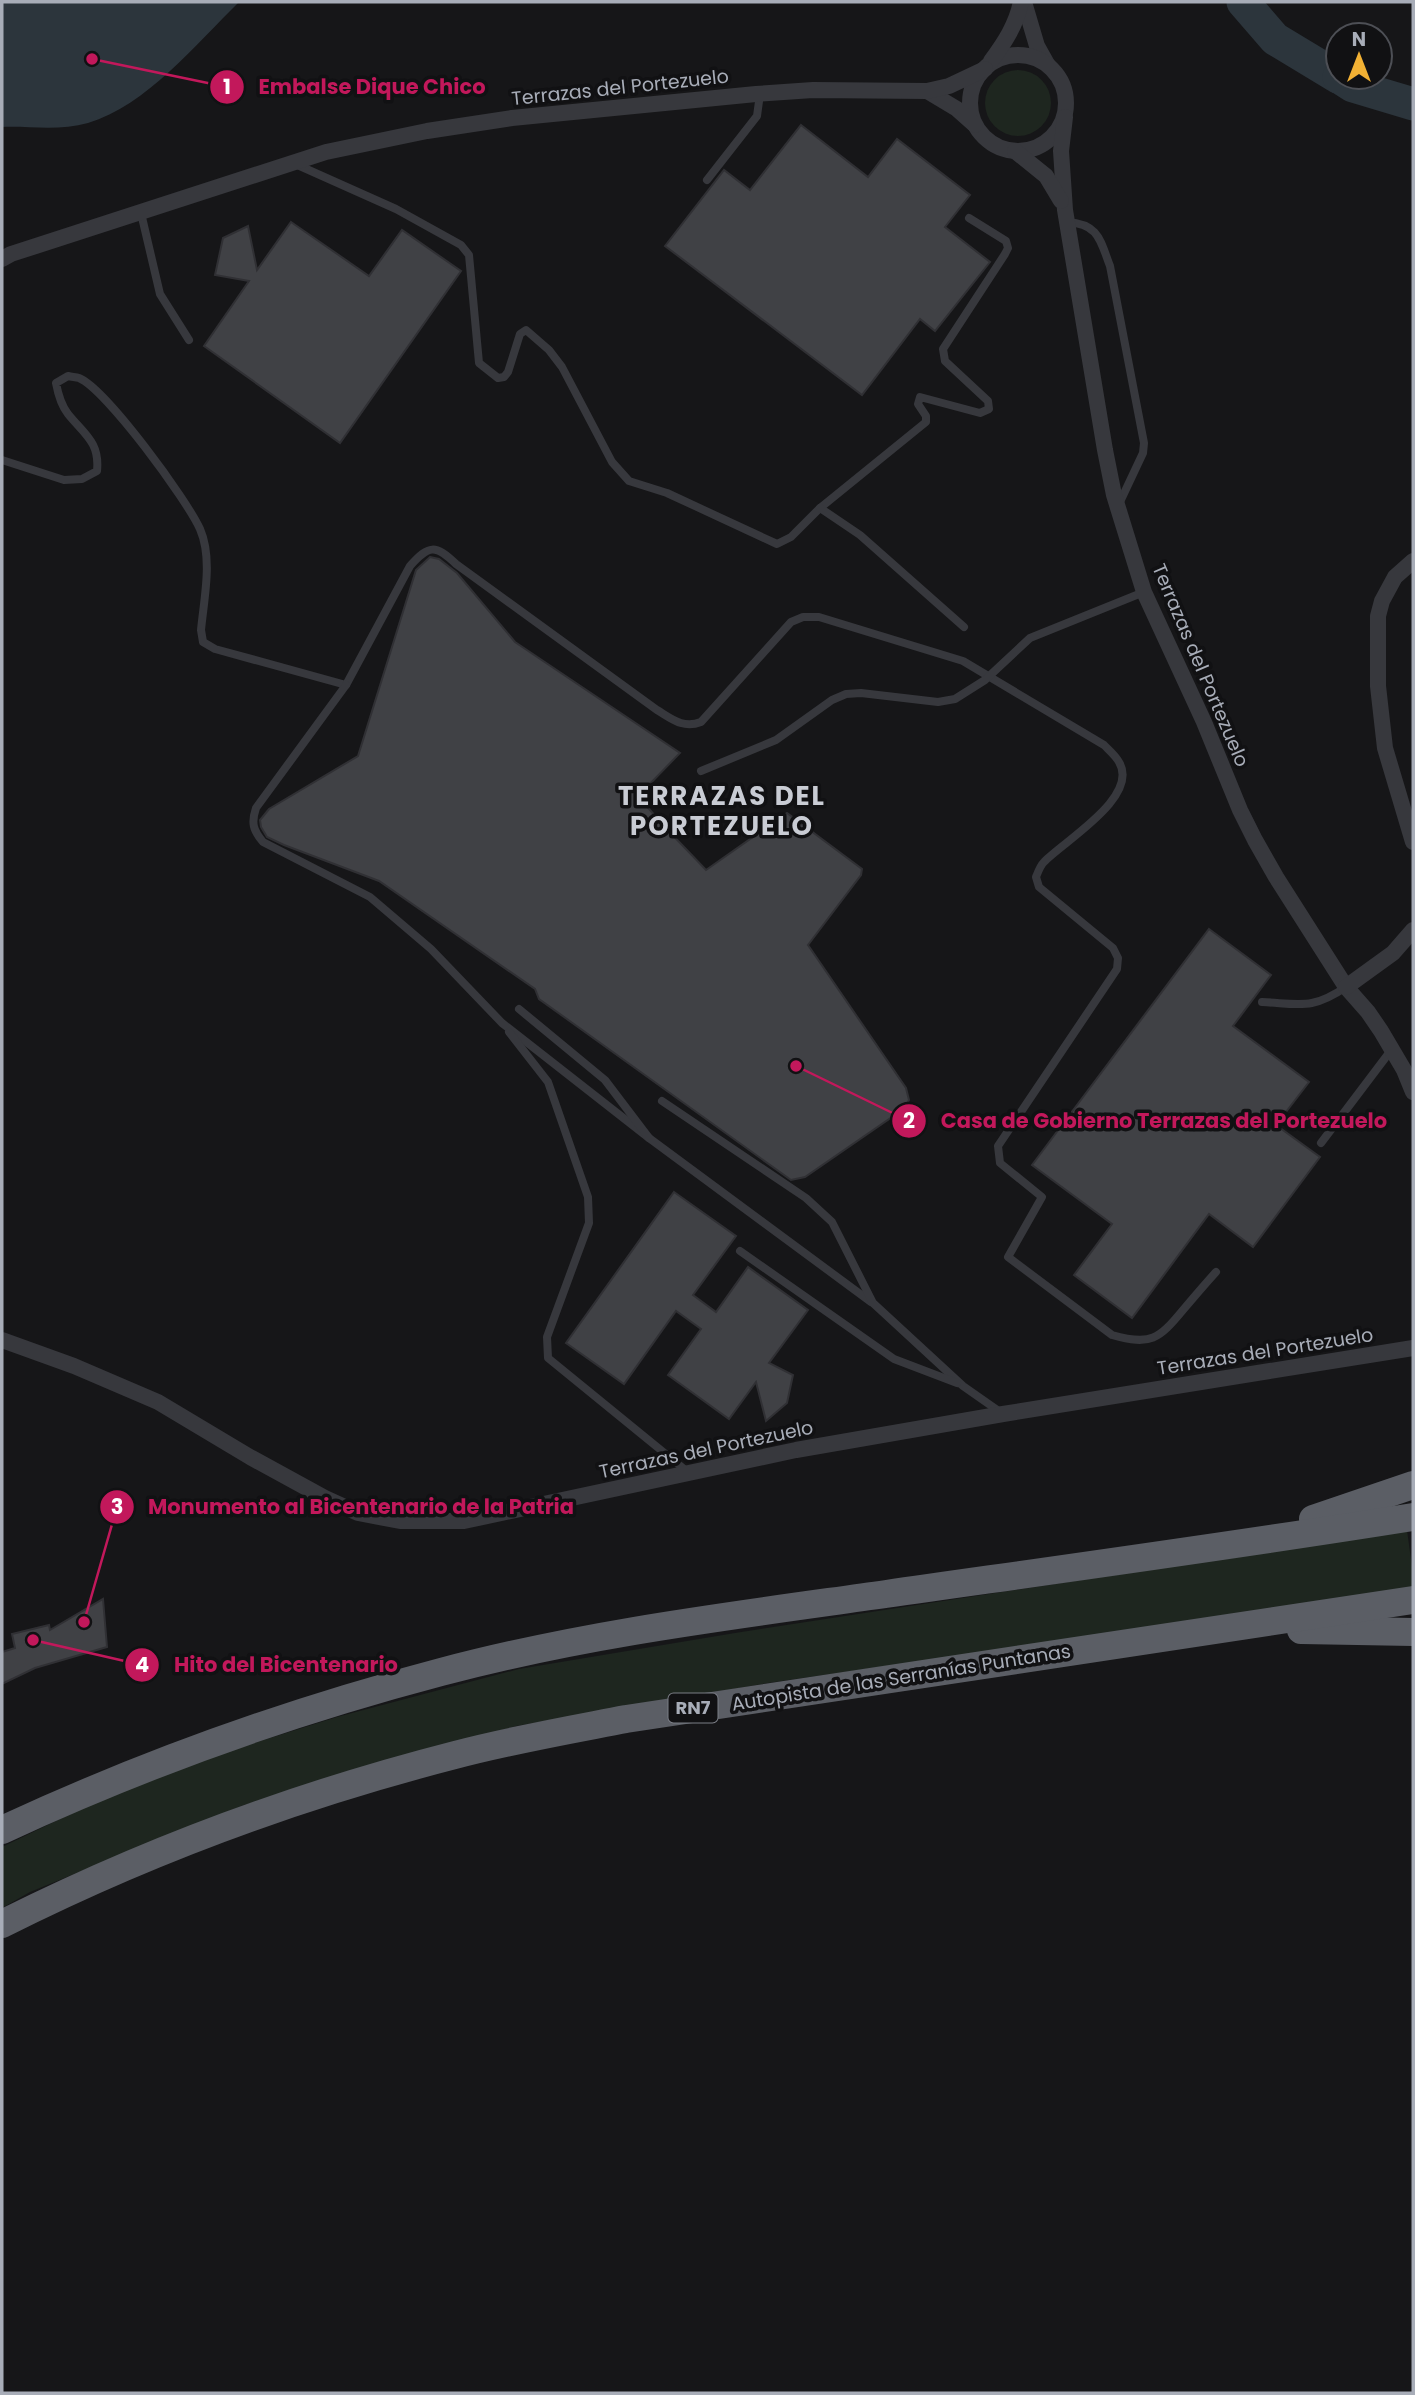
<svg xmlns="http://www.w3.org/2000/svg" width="1415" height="2395" font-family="Poppins,sans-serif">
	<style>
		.green { fill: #1e261f }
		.water { fill: #2c353c }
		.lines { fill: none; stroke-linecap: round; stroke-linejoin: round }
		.river { stroke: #2c353c; stroke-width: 33 }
		.building { fill: #404145; stroke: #303034; stroke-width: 2 }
		.service { stroke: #37383d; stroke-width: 8 }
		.minor { stroke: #37383d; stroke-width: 16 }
		.trunk { stroke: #5b5e65; stroke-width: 28 }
		.labels { text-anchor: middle; stroke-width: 7; stroke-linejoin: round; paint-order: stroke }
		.shield { fill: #111113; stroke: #7b7e86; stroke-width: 2 }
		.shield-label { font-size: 18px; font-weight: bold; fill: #a8adb8 }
		.street-label { font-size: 19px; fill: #a8adb8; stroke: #111113 }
		.district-label { font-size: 26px; font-weight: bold; letter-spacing: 2px; fill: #c9ccd4; stroke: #111113 }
		.leader { fill: none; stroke: #c2185b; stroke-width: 2.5 }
		.callout-dot { fill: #c2185b; stroke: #111113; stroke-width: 2.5 }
		.mark-label { font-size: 21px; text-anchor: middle; font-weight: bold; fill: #fff }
		.callout-label { font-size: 21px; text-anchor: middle; font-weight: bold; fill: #c2185b; stroke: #111113; stroke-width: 7; stroke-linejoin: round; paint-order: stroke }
	</style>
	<rect width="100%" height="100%" fill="#161618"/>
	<g class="green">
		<circle cx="1018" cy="103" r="33"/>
		<polygon points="1407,1530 1413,1574 1413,1591 768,1683 516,1726 244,1805 30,1892 2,1908 2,1847 149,1776 337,1717 519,1669 735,1633"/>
	</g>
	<path class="water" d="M2,2H239C197,43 146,106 88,123C60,131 31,126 2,127Z"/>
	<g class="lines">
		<g class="river">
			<polyline points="1243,2 1275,39 1338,77"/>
			<polyline points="1339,77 1353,86 1413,104"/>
		</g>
	</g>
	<g class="building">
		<polygon points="801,125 868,177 897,139 970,195 945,227 990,262 935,331 920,319 862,395 665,246 724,170 750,190"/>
		<polygon points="291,222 369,276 402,230 461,271 340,443 204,346 249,281 215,275 223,238 248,226 257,270"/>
		<polygon points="430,557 439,559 457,573 515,642 680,753 638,796 662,824 706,870 787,813 862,869 861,875 808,945 906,1088 909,1100 905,1108 805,1177 791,1180 539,999 535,989 379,881 284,845 267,837 261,827 260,820 269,809 358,756 416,570"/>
		<polygon points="1209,929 1271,975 1233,1026 1309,1082 1276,1125 1320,1157 1253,1247 1209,1214 1132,1318 1074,1275 1112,1224 1032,1165"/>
		<polygon points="674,1192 736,1236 693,1295 716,1312 748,1267 808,1310 769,1363 793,1375 787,1403 766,1421 756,1382 729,1419 668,1375 701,1329 676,1311 624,1384 566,1343"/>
		<polygon points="103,1599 107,1647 35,1668 2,1684 2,1652 15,1648 12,1634 49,1625 50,1630"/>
	</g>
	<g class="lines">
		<g class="service">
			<polyline points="293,163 396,209 461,245 469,255 479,363 498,378 504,377 508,372 520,334 526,330 549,350 562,367 612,462 629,481 667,493 777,544 791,537 820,508 926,422 926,416 918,404 920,397 980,413 989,409 988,401 945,361 943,349 1005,254 1008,248 1006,241 969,218"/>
			<polyline points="707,180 757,116 760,94"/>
			<polyline points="141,213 160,294 189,340"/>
			<path d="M1067,222C1099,224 1100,240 1110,266L1144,443L1143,453L1119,504"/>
			<path d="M2,460L64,480L82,479L97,471C100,442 84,434 68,414C61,405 58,394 56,383L68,376C72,377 76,377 79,378C106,389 187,500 200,529C213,559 204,598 201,630L203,642L215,649L346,685L410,566C429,545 435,544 456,564L657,710C672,719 683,729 701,722L791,622L803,617H819L963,661L1104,745C1109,750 1116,756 1119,762C1140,797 1064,841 1044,862C1040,866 1038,872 1036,877L1039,887L1113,948L1118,958L1117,969L998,1146L1000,1163L1042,1197L1008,1257L1112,1335C1151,1346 1159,1339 1183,1310C1194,1297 1205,1284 1216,1272"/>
			<polyline points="820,508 860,535 964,627"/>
			<path d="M346,685L256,808C251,823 253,830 263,842L370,897L431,949L502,1023L649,1138"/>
			<polyline points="701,771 776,740 832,700 846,694 861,693 938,702 955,699 985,680 1030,638 1144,592"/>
			<path d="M1262,1002C1301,1004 1312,1010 1346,987"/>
			<polyline points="519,1009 605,1080 649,1138 871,1302"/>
			<polyline points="509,1032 548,1082 588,1197 589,1223 547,1337 548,1358 689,1473"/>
			<polyline points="662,1101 806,1198 832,1222 873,1303 963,1386 1003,1414"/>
			<polyline points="1321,1143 1392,1049"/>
			<polyline points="740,1251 894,1359 957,1383"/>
		</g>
		<g class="minor">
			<polyline points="1024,2 1037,46 1047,64"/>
			<circle cx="1018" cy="103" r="48"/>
			<path d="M991,61C1005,42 1016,25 1021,2"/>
			<polyline points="927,91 957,109 975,125"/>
			<polyline points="1065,117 1061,151 1065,210 1105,450 1114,495 1144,592 1204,722 1240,810 1255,840 1276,877 1346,987 1368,1012 1381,1031 1404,1070 1413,1092"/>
			<polyline points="1015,151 1046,176 1061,201"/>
			<polyline points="2,259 11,254 326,152 427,131 512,118 756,94 813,90 927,91 949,86 985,69"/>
			<polyline points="1413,561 1395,577 1382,601 1378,616 1378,686 1385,748 1413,842"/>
			<polyline points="1346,987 1393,953 1413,930"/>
			<polyline points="2,1340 74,1366 158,1402 250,1457 325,1498 358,1513 400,1521 464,1521 796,1450 1003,1414 1413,1348"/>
		</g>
		<g class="trunk">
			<polyline points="1313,1519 1413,1485"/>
			<polyline points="1301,1630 1413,1632"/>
			<path d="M2,1830C144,1764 289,1712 441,1672C587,1633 737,1615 886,1594C1062,1569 1238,1545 1413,1517"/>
			<path d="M2,1924C145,1852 299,1795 455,1755C511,1740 569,1730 626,1719L1413,1600"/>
		</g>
	</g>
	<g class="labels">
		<rect class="shield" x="668.5" y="1693.5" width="49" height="29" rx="5"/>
		<g class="shield-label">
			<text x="693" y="1714">RN7</text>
		</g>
		<g class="street-label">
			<text transform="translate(620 87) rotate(-6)" y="7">Terrazas del Portezuelo</text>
			<text transform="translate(1201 665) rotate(67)" y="7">Terrazas del Portezuelo</text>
			<text transform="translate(1265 1351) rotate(-9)" y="7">Terrazas del Portezuelo</text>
			<text transform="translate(706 1449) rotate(-12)" y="7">Terrazas del Portezuelo</text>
			<text transform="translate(901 1677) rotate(-9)" y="7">Autopista de las Serranías Puntanas</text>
		</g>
		<g class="district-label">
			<text x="722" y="805">TERRAZAS DEL<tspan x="722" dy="30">PORTEZUELO</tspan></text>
		</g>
	</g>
	<path class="leader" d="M92 59L227 87M796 1066L909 1121M84 1622L117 1507M33 1640L142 1665"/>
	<g class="callout-dot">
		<circle cx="92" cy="59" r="7"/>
		<circle cx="796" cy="1066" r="7"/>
		<circle cx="84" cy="1622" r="7"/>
		<circle cx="33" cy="1640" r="7"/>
		<circle cx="227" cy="87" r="18"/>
		<circle cx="909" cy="1121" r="18"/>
		<circle cx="117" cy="1507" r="18"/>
		<circle cx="142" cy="1665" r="18"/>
	</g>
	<g class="mark-label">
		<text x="227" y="94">1</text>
		<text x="909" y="1128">2</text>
		<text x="117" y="1514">3</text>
		<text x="142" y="1672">4</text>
	</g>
	<g class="callout-label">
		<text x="372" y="94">Embalse Dique Chico</text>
		<text x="1164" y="1128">Casa de Gobierno Terrazas del Portezuelo</text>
		<text x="361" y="1514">Monumento al Bicentenario de la Patria</text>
		<text x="286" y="1672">Hito del Bicentenario</text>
	</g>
	<rect width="1415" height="2395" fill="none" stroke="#a8adb8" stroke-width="7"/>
	<g transform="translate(1359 56)"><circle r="33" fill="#111113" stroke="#4d4f55" stroke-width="2"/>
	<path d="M0-5L12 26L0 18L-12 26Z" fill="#f2b134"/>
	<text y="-10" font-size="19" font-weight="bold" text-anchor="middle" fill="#a8adb8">N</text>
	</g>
</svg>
